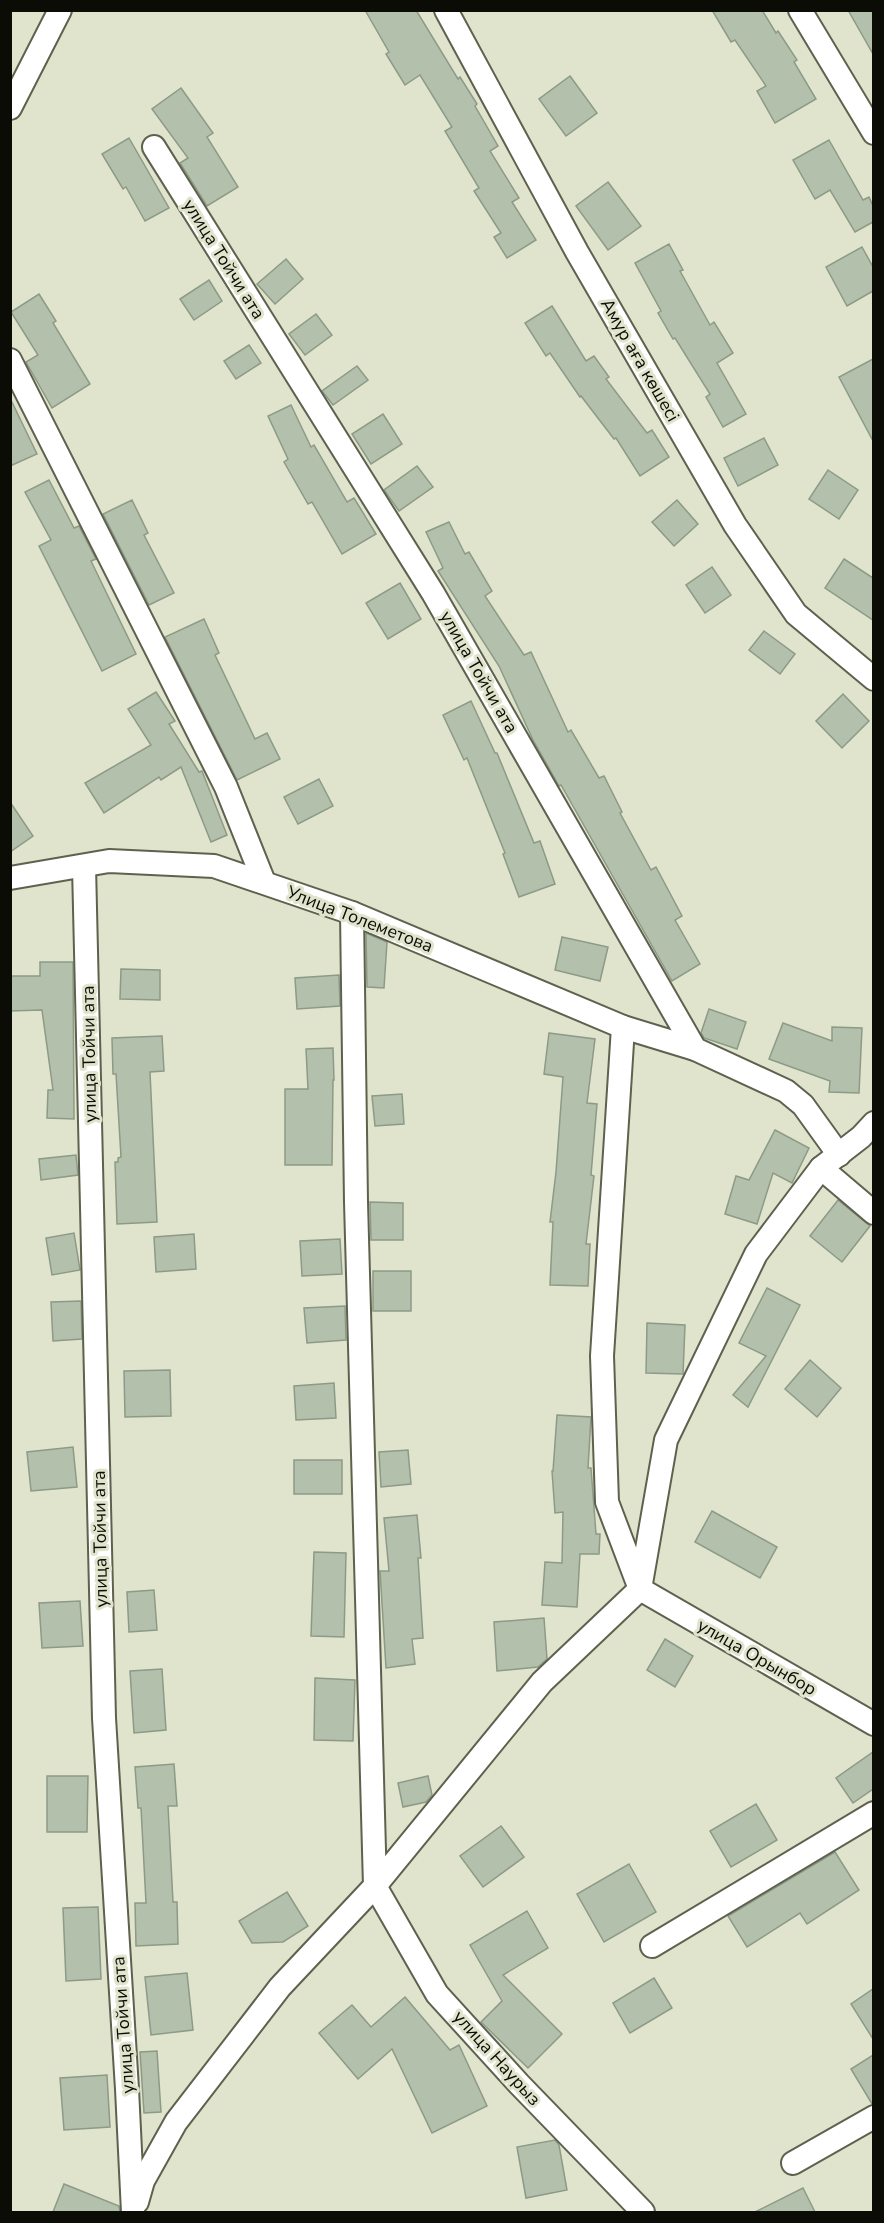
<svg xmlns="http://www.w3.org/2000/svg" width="884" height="2223" font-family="'Nunito Sans',sans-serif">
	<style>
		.building { fill: #b2c0ac; stroke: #8c9a87; stroke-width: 1.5 }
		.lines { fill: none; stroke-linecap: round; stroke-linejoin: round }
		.minor-casing { stroke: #5e614d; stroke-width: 26 }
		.minor { stroke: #fff; stroke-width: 22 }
		.labels { text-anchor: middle; stroke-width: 6; stroke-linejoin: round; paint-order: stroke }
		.street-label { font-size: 18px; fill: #0b0c05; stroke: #e0e4cc }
	</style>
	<rect width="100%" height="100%" fill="#e0e4cc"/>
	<g class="building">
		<polygon points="365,10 416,10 458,79 460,77 477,104 475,106 498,146 490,151 519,198 512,202 536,240 507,258 494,237 501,233 474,191 479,188 445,131 452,127 420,75 405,85 386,54 389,52"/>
		<polygon points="712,10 762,10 776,33 778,31 797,60 794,62 816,99 775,123 757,91 766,86 735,40 731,42"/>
		<polygon points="848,10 873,10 873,54"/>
		<polygon points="570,76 597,113 566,136 539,99"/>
		<polygon points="181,88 213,133 207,137 238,187 207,206 180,163 188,158 152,109"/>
		<polygon points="129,138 169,208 145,221 126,187 123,189 102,154"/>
		<polygon points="829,140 863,200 869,197 873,206 873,222 855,232 830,190 815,199 793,160"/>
		<polygon points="608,182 641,226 608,250 576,206"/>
		<polygon points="669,244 683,270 680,271 710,325 714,322 733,353 717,363 746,414 723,427 706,397 710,394 675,338 673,339 658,313 661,311 635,263"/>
		<polygon points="862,247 873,267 873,291 847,306 826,267"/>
		<polygon points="286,259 303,279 275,304 257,284"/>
		<polygon points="209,280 222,301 194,320 180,299"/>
		<polygon points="39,294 56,321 53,323 90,384 52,408 26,362 38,355 11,312"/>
		<polygon points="552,306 586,361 594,356 609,377 606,379 647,433 652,430 669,457 640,476 616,438 614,439 581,396 580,397 550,353 546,356 525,323"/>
		<polygon points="316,314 332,335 305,355 289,334"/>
		<polygon points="249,345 261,363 236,379 224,361"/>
		<polygon points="873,359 873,441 839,377"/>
		<polygon points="357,366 368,380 333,405 322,391"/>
		<polygon points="10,398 37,454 10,466"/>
		<polygon points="291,405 311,447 314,445 347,502 354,498 376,534 342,554 312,502 308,504 284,462 288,459 268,416"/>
		<polygon points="383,414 402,444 371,464 352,434"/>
		<polygon points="764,438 778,465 738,486 724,458"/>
		<polygon points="417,466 433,487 399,511 384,490"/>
		<polygon points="828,470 858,490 839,519 809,499"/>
		<polygon points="49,480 74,528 79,526 96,559 91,561 136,654 102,671 39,546 51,540 25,492"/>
		<polygon points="132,500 148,533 144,535 174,593 149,605 103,514"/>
		<polygon points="677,500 698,524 674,546 652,522"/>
		<polygon points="449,522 465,554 469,552 492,591 485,596 524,655 531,652 568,732 571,730 599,778 604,776 622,812 620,813 651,870 656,867 682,916 675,920 700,964 672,981 561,785 559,786 533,740 499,666 438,571 443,568 426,532"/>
		<polygon points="844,559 873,578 873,620 825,588"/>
		<polygon points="712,567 731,595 705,613 686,585"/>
		<polygon points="400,583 421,619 388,639 366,603"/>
		<polygon points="204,619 219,653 215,655 255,739 267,733 280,759 237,780 165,637"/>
		<polygon points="764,631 795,654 780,674 749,650"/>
		<polygon points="156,692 175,721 169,724 199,772 202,771 227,835 211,842 181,767 161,780 159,777 104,813 85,783 151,745 128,709"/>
		<polygon points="843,694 869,721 842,748 816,721"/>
		<polygon points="471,701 495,753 497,753 534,843 540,841 555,884 519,897 503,854 505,853 467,758 464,760 443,715"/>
		<polygon points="319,779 333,806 298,824 284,797"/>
		<polygon points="10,802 33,836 10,852"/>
		<polygon points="366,933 387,942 384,988 367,987"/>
		<polygon points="562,937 608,947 600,981 555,970"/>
		<polygon points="40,962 73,962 74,1119 47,1118 48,1090 53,1090 42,1010 10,1011 10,976 40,976"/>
		<polygon points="121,969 160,970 160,1000 120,999"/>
		<polygon points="339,975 340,1006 297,1009 295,978"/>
		<polygon points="709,1009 746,1022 737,1049 704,1038 701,1033"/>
		<polygon points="783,1023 832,1041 832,1027 862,1028 859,1093 829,1092 830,1081 769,1059"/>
		<polygon points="549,1033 595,1039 587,1103 597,1104 591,1175 594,1176 586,1244 590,1244 588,1286 550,1285 553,1222 550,1222 556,1172 563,1077 544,1074"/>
		<polygon points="162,1036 164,1071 150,1072 157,1222 117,1224 115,1162 118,1162 118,1158 121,1157 116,1074 113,1074 112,1038"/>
		<polygon points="333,1048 334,1080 333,1080 332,1165 285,1165 285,1089 308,1089 306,1049"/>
		<polygon points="402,1094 404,1124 375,1126 372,1096"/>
		<polygon points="775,1130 809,1148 792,1183 773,1173 757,1224 725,1214 736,1176 749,1180"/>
		<polygon points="76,1155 78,1175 41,1180 39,1159"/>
		<polygon points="838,1200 870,1226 842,1262 810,1236"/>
		<polygon points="370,1202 403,1203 403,1240 371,1240"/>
		<polygon points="74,1233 80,1270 52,1275 46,1238"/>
		<polygon points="194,1234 196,1269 156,1272 154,1237"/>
		<polygon points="340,1239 342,1274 302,1276 300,1241"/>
		<rect x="373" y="1271" width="38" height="40"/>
		<polygon points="767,1288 800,1305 748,1407 733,1395 766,1356 739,1343"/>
		<polygon points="81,1301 82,1339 53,1341 51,1302"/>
		<polygon points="345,1306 346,1340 307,1343 304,1308"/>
		<polygon points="647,1323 685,1325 683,1374 646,1373"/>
		<polygon points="810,1360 841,1388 817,1417 785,1389"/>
		<polygon points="170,1370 171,1416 125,1417 124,1371"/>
		<polygon points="334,1383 336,1418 296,1420 294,1386"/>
		<polygon points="557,1415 591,1417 588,1468 591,1468 596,1534 600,1534 599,1554 580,1554 577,1607 542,1605 545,1562 562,1563 563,1512 555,1513 552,1471 553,1471"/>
		<polygon points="73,1447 77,1487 31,1491 27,1452"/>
		<polygon points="408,1450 411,1484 381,1487 379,1452"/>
		<rect x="294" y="1460" width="48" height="34"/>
		<polygon points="712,1511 777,1547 760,1578 695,1542"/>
		<polygon points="417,1515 421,1558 418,1558 423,1638 412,1639 415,1664 386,1668 380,1571 389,1571 384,1518"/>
		<polygon points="314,1552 346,1553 344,1637 311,1636"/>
		<polygon points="154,1590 157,1630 129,1632 127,1592"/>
		<polygon points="80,1601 83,1646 42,1648 39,1603"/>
		<polygon points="544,1618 547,1659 538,1667 497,1671 494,1622"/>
		<polygon points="665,1639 693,1656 675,1687 647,1670"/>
		<polygon points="162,1669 166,1730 134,1733 130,1671"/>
		<polygon points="315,1678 355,1680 353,1741 314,1740"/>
		<polygon points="873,1752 873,1789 853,1803 836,1778"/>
		<polygon points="174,1764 177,1806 168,1806 173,1902 177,1902 178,1944 136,1946 135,1903 146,1903 141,1808 138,1808 135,1767"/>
		<polygon points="47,1776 88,1776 87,1832 47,1832"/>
		<polygon points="428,1776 432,1795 426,1802 403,1807 398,1783"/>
		<polygon points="756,1804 777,1840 731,1867 710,1831"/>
		<polygon points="501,1826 524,1857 483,1887 460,1856"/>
		<polygon points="835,1852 859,1890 807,1924 800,1913 747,1947 728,1916"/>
		<polygon points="629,1864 656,1912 604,1942 577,1894"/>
		<polygon points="287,1892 308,1926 283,1942 252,1943 239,1921"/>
		<polygon points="98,1907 101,1979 66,1981 63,1908"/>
		<polygon points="527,1911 548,1948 503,1975 562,2034 528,2068 481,2022 502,2001 470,1945"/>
		<polygon points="187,1973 193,2030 151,2035 145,1977"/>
		<polygon points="654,1978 672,2008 630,2033 613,2003"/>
		<polygon points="873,1989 873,2039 851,2004"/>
		<polygon points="405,1997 450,2050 459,2045 487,2106 432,2133 392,2049 358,2079 319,2033 352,2005 371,2027"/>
		<polygon points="157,2051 161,2112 144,2113 140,2052"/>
		<polygon points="873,2055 873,2104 872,2104 851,2069"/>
		<polygon points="107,2075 110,2127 64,2130 60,2078"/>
		<polygon points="555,2140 559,2145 567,2190 526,2198 517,2147"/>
		<polygon points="64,2184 119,2206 120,2212 53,2212"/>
		<polygon points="803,2188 815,2212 755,2212"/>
	</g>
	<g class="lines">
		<defs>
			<g id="minor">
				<polyline points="446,10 577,252 735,525 796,614 874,679"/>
				<polyline points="800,10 874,133"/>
				<polyline points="10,108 60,10"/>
				<polyline points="154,147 433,593 695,1049 786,1091 803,1105 839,1155"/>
				<polyline points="10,360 226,787 264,882"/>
				<polyline points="84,866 104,1718 127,2089 133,2212"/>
				<polyline points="10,878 109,861 214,866 352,913 623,1027 695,1049"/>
				<polyline points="352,913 356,1202 375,1886 437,1994 519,2084 643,2212"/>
				<polyline points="623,1027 602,1356 607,1502 640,1589 874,1724"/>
				<polyline points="821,1168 874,1213"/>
				<polyline points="652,1946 874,1813"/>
				<polyline points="793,2163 874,2117"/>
				<polyline points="137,2202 143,2181 176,2122 280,1987 375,1886 542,1682 640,1589 666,1440 756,1254 821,1168 861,1137 874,1123"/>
			</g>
		</defs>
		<use href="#minor" class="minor-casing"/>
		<use href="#minor" class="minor"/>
	</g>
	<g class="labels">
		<g class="street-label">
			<text transform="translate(224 259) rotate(58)" y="6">улица Тойчи ата</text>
			<text transform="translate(640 360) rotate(60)" y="6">Амур аға көшесі</text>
			<text transform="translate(479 672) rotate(60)" y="6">улица Тойчи ата</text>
			<text transform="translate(360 919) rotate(21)" y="6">Улица Толеметова</text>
			<text transform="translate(89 1054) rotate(-91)" y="6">улица Тойчи ата</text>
			<text transform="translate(100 1539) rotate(-91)" y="6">улица Тойчи ата</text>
			<text transform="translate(757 1657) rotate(30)" y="6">улица Орынбор</text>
			<text transform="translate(123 2025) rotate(-94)" y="6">улица Тойчи ата</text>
			<text transform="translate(497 2058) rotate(48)" y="6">улица Наурыз</text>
		</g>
	</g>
	<rect width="884" height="2223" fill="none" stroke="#0b0c05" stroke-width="24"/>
</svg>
